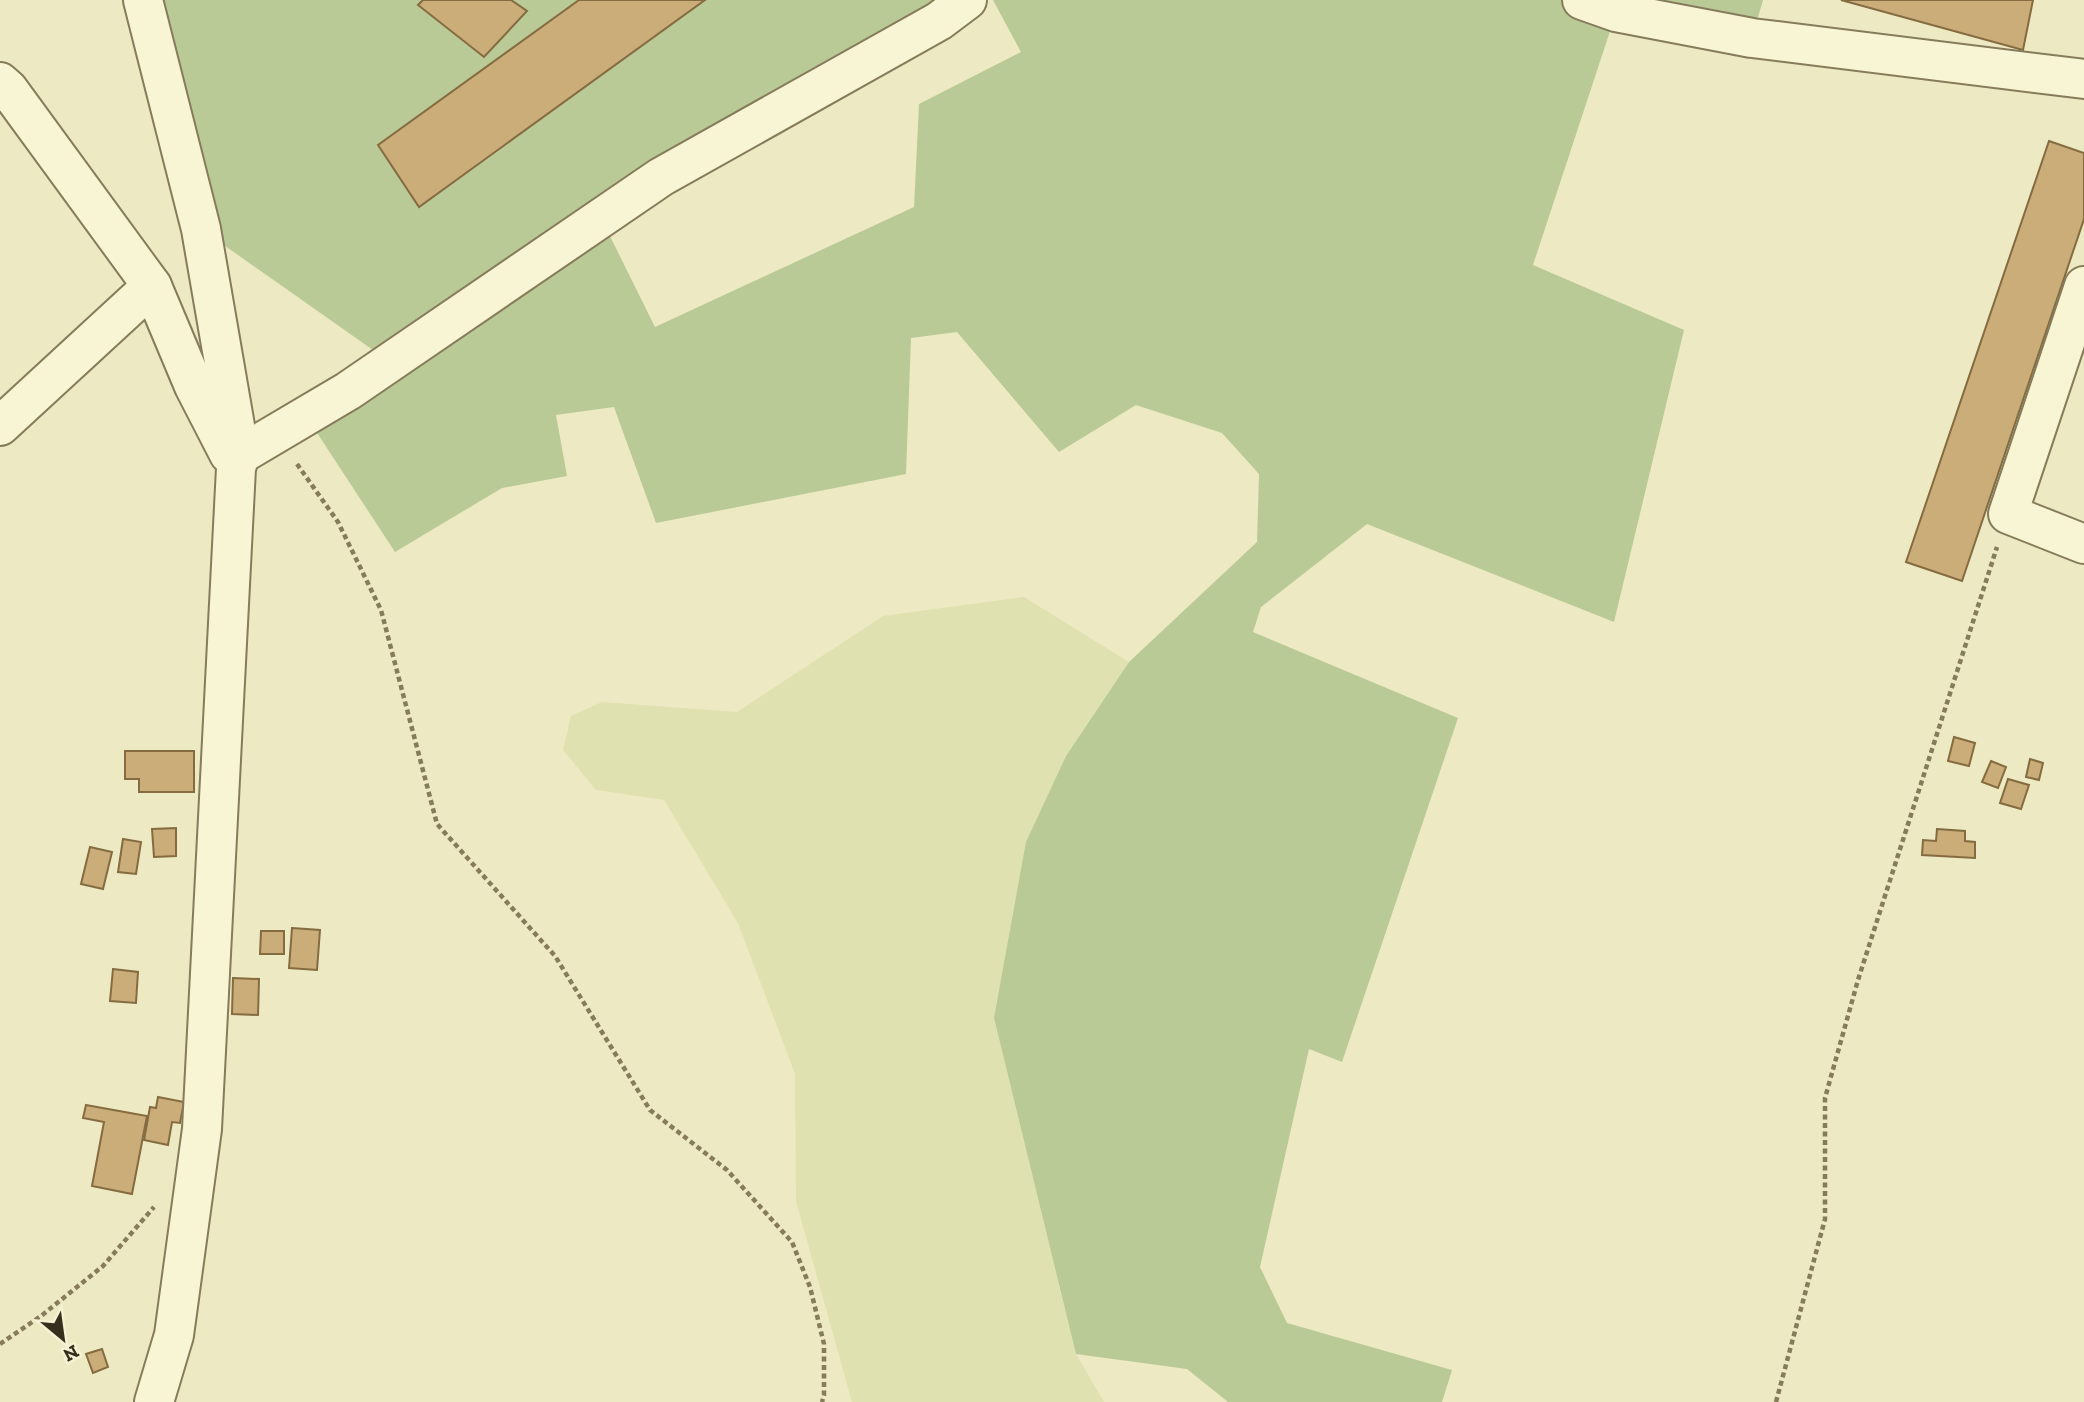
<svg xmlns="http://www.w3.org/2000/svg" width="2084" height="1402" font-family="'Zilla Slab',serif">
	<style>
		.farmland { fill: #dfe2b0 }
		.green { fill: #b9ca97 }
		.building { fill: #caad79; stroke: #856b40; stroke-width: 2 }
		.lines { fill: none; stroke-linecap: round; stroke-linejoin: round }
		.minor-casing { stroke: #867b5a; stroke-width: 42 }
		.path { stroke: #867b5a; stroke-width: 4.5; stroke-dasharray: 5 3.5; stroke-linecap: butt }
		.minor { stroke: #f8f5d5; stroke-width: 38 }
	</style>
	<rect width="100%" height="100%" fill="#ede9c2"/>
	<polygon class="farmland" points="1024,597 1129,662 1066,756 994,1018 1076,1354 1104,1402 852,1402 796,1201 795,1074 738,923 664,800 596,790 563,750 571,716 602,702 737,712 883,616"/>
	<polygon class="green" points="143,0 967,0 601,218 655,327 914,207 919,104 1021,52 993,0 1763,0 1752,38 1616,13 1533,265 1684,330 1614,622 1367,524 1261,607 1253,632 1458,718 1342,1062 1309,1049 1260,1267 1287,1323 1452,1370 1442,1402 1228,1402 1187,1369 1076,1354 994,1018 1026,842 1066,756 1129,662 1257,542 1259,474 1222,433 1136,405 1059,452 957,332 911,338 906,474 656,523 614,407 556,415 567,476 502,488 395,552 306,416 390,362 201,229"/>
	<g class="building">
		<polygon points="423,0 511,0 527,11 484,57 418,5"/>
		<polygon points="579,0 705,0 419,207 378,145"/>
		<polygon points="1841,0 2033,0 2023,50"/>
		<polygon points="2049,141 2084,153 2084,219 1962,581 1906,562"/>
		<polygon points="1954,737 1975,743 1969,766 1948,761"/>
		<polygon points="125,751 194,751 194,792 139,792 139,779 125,779"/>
		<polygon points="2030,759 2043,763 2039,780 2026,777"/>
		<polygon points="1991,761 2006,767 1998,788 1982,782"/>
		<polygon points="2008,779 2029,785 2021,809 2000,803"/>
		<polygon points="176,828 176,856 154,857 152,829"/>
		<polygon points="1937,829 1965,831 1965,841 1975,842 1975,858 1922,855 1923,840 1936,841"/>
		<polygon points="123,839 141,842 136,874 118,872"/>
		<polygon points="90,847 112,852 103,889 81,884"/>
		<polygon points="292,928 320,930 317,970 289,968"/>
		<polygon points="261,931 284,931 284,954 260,954"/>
		<polygon points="113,969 138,972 136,1003 110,1001"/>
		<polygon points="233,978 259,979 258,1015 232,1014"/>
		<polygon points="158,1097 184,1102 180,1123 172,1122 168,1145 144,1140 150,1107 156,1108"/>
		<polygon points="86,1105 147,1116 132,1194 92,1186 104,1122 83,1118"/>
		<polygon points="102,1349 108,1367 93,1373 86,1354"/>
	</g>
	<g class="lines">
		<defs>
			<g id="minor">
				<polyline points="143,0 201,229 240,455 236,468 202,1129 174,1335 154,1402"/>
				<polyline points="1582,0 1616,12 1752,38 2084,79"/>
				<polyline points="0,82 8,89 152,286 194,386 229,454"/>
				<polyline points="2084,286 2008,514 2084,544"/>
				<polyline points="0,426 152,286"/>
				<polyline points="240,455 348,391 661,177 939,21 967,0"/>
			</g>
		</defs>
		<use href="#minor" class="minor-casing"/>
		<g class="path">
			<polyline points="297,464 338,522 381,610 437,824 555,956 650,1110 727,1170 792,1242 810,1287 824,1344 824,1395 822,1402"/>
			<polyline points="0,1344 41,1316 103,1266 154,1207"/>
			<polyline points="1776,1402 1825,1219 1825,1098 1858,980 1997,547"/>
		</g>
		<use href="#minor" class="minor"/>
	</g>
	<g transform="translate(63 1339) rotate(151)" stroke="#f4f2d2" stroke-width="5" paint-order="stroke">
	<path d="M0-5L12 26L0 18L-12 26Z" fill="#362f1e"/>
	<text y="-10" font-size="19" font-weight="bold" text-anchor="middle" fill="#362f1e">N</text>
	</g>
</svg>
